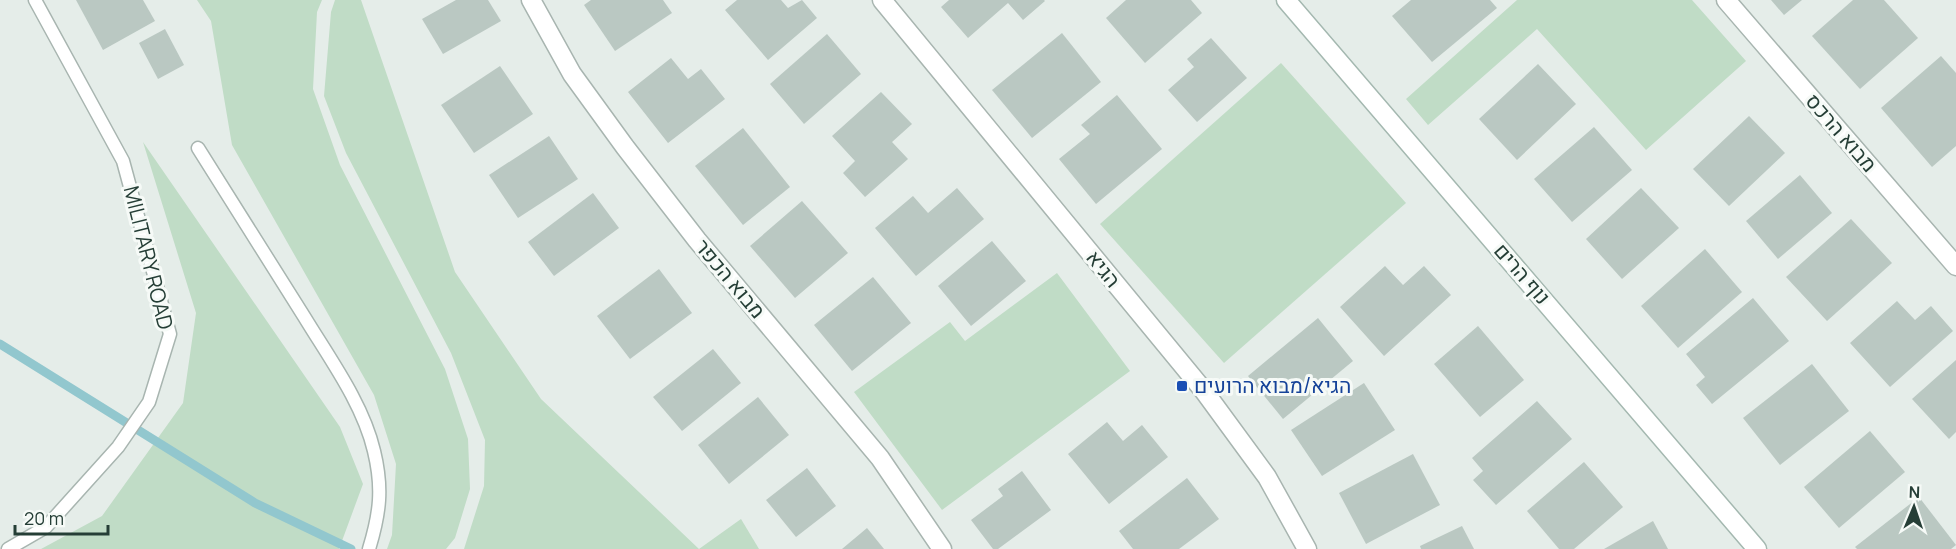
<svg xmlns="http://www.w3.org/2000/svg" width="1956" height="549" font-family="Manrope,Heebo,sans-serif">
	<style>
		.green { fill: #c0dcc6 }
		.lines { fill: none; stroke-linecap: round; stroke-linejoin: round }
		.stream { stroke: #92c7ce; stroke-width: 9 }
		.building { fill: #bac8c2 }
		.lane-casing { stroke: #a8b5b0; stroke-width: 15 }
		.street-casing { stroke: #a8b5b0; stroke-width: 21 }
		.secondary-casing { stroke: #a4b8b0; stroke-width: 21 }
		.lane { stroke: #fff; stroke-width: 12 }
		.street { stroke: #fff; stroke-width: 18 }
		.secondary { stroke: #fff; stroke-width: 18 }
		.transit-dot { fill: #1a4fb4; stroke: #f6faf7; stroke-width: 2 }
		.labels { text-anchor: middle; stroke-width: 6; stroke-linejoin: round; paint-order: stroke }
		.street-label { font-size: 21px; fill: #253e36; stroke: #f6faf7 }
		.transit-label { font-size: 21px; fill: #164399; stroke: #f6faf7; text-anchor: start }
	</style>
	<rect width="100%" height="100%" fill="#e5ede9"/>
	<g class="green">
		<polygon points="197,0 322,0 317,12 313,89 340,165 445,369 468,439 470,489 455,538 446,549 387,549 392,535 396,464 374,395 232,145 211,21"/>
		<polygon points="335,0 361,0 455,272 541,399 699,549 464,549 484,486 485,440 451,353 346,153 324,96 331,12"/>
		<polygon points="1517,0 1692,0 1746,61 1646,150 1537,29 1428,125 1406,99"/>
		<polygon points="1281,63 1406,203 1224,363 1100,224"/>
		<polygon points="143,142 340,427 363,484 339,549 41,549 102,516 183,403 196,313"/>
		<polygon points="1057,273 1130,371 942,510 854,392 950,322 965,341"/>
		<polygon points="741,519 759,549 699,549"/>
	</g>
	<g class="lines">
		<polyline class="stream" points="0,344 255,503 351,549"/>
	</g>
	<g class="building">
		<polygon points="76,0 143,0 155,21 103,50"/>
		<polygon points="456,0 488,0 501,21 443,54 422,19"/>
		<polygon points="591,0 663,0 672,13 615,51 584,5"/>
		<polygon points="737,0 781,0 788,8 802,0 817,18 768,60 725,10"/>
		<polygon points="949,0 1044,0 1045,1 1023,20 1008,3 968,38 941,7"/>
		<polygon points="1126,0 1191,0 1202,13 1145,63 1106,18"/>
		<polygon points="1411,0 1490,0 1497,8 1432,62 1392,16"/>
		<polygon points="1771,0 1802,0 1784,15"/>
		<polygon points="1853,0 1884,0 1918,38 1860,89 1812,36"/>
		<polygon points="165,29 184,65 158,79 139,43"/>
		<polygon points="1062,33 1101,82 1032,138 992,90"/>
		<polygon points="827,34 861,74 804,124 770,84"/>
		<polygon points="1211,38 1247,78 1197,122 1168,90 1194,67 1187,59"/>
		<polygon points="1941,56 1956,73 1956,146 1932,167 1881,108"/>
		<polygon points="671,58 688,79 701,69 725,99 668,143 628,92"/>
		<polygon points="1538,64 1576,104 1517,160 1479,119"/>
		<polygon points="500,66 533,114 474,153 441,105"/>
		<polygon points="881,92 912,124 892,142 908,159 865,197 843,173 855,161 832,136"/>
		<polygon points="1117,95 1162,149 1096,204 1059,159 1090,134 1081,125"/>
		<polygon points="1749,116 1785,153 1729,206 1693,169"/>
		<polygon points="1594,127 1632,170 1572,222 1534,179"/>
		<polygon points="743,128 790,187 743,225 695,166"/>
		<polygon points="549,136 578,179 518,218 489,175"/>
		<polygon points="1800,175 1832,213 1778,259 1746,221"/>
		<polygon points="957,188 984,219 916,276 875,228 913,196 928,213"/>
		<polygon points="1641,188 1679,228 1622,279 1586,239"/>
		<polygon points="593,193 619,228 554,276 528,242"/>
		<polygon points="802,201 848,253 795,298 750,246"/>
		<polygon points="1851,219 1892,263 1827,321 1786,277"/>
		<polygon points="992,241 1026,281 971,326 938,286"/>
		<polygon points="1705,249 1742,292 1678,348 1641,306"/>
		<polygon points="1385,266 1403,285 1424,266 1451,295 1384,356 1340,307"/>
		<polygon points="659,269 692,313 630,359 597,316"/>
		<polygon points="873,277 911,323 852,371 814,325"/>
		<polygon points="1753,298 1789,341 1712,404 1696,385 1705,377 1686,354"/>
		<polygon points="1897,301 1915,320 1931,306 1953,331 1890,387 1850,343"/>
		<polygon points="1318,318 1353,361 1283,419 1248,376"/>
		<polygon points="1478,326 1524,380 1480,417 1434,364"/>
		<polygon points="713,349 741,383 682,431 653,397"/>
		<polygon points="1956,360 1956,432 1949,439 1912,399"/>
		<polygon points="1812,364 1849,411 1780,465 1743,418"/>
		<polygon points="1364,383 1395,430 1322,476 1291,430"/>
		<polygon points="758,397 789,435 729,484 698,445"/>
		<polygon points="1537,401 1572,439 1496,505 1473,480 1483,471 1472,458"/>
		<polygon points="1107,422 1123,441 1142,425 1168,457 1109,504 1068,454"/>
		<polygon points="1870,431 1905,472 1839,528 1804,487"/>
		<polygon points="1413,454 1440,505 1366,544 1339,493"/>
		<polygon points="1584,462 1623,507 1574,549 1559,549 1527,511"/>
		<polygon points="807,468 836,506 796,537 766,500"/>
		<polygon points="1022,471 1051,510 998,549 993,549 971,520 1003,496 998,489"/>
		<polygon points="1187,478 1219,519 1179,549 1133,549 1119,531"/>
		<polygon points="1919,497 1956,545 1951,549 1857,549 1855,547"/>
		<polygon points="1653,521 1668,549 1604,549"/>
		<polygon points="1462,526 1474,549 1421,549 1420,546"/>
		<polygon points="867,528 884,549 842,549"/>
	</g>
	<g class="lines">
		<defs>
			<g id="lane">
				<path d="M198,148C234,205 269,261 305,318C330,359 363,404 374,451C383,488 380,513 369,549"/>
				<polyline points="8,549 46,527 118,447 149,402 170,334 123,161 35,0"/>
			</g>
			<g id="street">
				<polyline points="531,0 572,74 625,147 697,240 880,458 942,549"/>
				<polyline points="882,0 1204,391 1267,477 1307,549"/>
				<polyline points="1726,0 1956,266"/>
			</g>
			<polyline id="secondary" points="1286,0 1757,549"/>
		</defs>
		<use href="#lane" class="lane-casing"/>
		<use href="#street" class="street-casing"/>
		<use href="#secondary" class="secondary-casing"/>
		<use href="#lane" class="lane"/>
		<use href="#street" class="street"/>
		<use href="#secondary" class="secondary"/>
	</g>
	<rect class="transit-dot" x="1176" y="380" width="12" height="12" rx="3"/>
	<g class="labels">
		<g class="street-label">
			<text transform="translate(1841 133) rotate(49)" y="7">מבוא הרכס</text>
			<text transform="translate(148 258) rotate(76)" y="7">MILITARY ROAD</text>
			<text transform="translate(1103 269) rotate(51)" y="7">הגיא</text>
			<text transform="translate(1522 274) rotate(49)" y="7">נוף הרים</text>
			<text transform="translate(730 279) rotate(50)" y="7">מבוא הכפר</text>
		</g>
		<g class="transit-label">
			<text x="1194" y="393">הגיא/מבוא הרועים</text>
		</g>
	</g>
	<g transform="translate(1914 507) rotate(2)" stroke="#f6faf7" stroke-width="4.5" paint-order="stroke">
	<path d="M0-4.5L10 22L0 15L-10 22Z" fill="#253e36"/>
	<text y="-9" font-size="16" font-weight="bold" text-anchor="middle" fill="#253e36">N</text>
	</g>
	<path d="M15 525v9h93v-9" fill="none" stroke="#253e36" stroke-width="3"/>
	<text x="24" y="525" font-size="18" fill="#253e36" stroke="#f6faf7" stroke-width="4.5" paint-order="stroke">20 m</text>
</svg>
